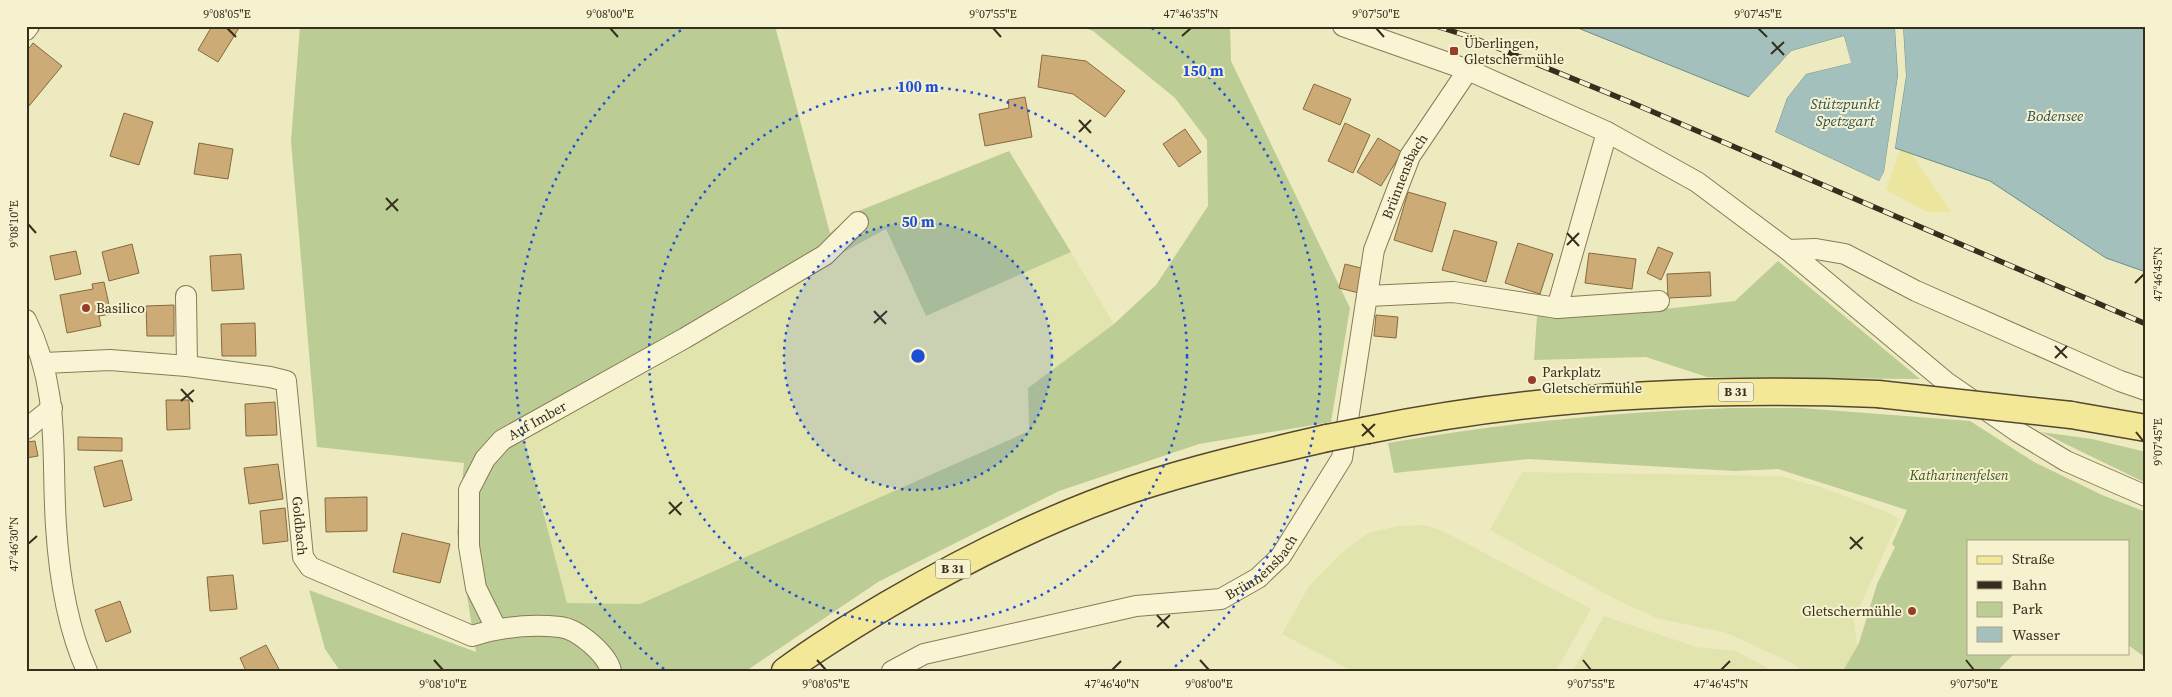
<svg xmlns="http://www.w3.org/2000/svg" width="2172" height="697" font-family="'Source Serif 4',serif">
	<style>
		.farmland { fill: #e2e4ae }
		.green { fill: #bbcc94 }
		.sand { fill: #ebe59d }
		.water { fill: #a3c0bd; stroke: #6a8e8c }
		.pier { fill: #eeeac0 }
		.building { fill: #cdab76; stroke: #87693e }
		.lines { fill: none; stroke-linecap: round; stroke-linejoin: round }
		.minor-casing { stroke: #877b58; stroke-width: 22 }
		.major-casing { stroke: #55472d; stroke-width: 29 }
		.minor { stroke: #f9f5d4; stroke-width: 20 }
		.major { stroke: #f2e897; stroke-width: 26 }
		.rail-casing { stroke: #372f1d; stroke-width: 5.5 }
		.rail { stroke: #f6f2d0; stroke-width: 4; stroke-dasharray: 11; stroke-linecap: butt }
		.major-bridge-casing { stroke: #55472d; stroke-width: 29; stroke-linecap: butt }
		.major-bridge { stroke: #f2e897; stroke-width: 26 }
		.ticks { fill: none; stroke: #372f1d; stroke-width: 2 }
		.ring { fill: none; stroke: #1d4ed8; stroke-width: 2.5; stroke-dasharray: 2.5 5 }
		.poi-dot { fill: #973d28; stroke: #f6f2d0; stroke-width: 2 }
		.labels { text-anchor: middle; stroke-width: 4; stroke-linejoin: round; paint-order: stroke }
		.shield { fill: #f6f2d0; stroke: #706a53; stroke-width: 1 }
		.shield-label { font-size: 12px; font-weight: bold; fill: #372f1d }
		.poi-label { font-size: 14px; fill: #372f1d; stroke: #f6f2d0; text-anchor: start }
		.street-label { font-size: 14px; fill: #372f1d; stroke: #f6f2d0 }
		.park-label { font-size: 14px; font-style: italic; fill: #3e5423; stroke: #f6f2d0 }
		.water-label { font-size: 15px; font-style: italic; fill: #2c5157; stroke: #f6f2d0 }
		.centre { fill: #1d4ed8; stroke: #f6f2d0; stroke-width: 2.5 }
		.ring-label { font-size: 15px; text-anchor: middle; font-weight: bold; fill: #1d4ed8; stroke: #f6f2d0; stroke-width: 4; stroke-linejoin: round; paint-order: stroke }
		.neatline { fill: none; stroke: #372f1d; stroke-width: 2 }
		.ticks-label { font-size: 12px; text-anchor: middle; fill: #372f1d }
	</style>
	<rect width="100%" height="100%" fill="#eeeac0"/>
	<g class="farmland">
		<polygon points="887,229 926,316 1071,252 1114,324 1028,388 1029,431 640,604 567,603 524,439 842,253"/>
		<polygon points="1522,472 1781,476 1820,487 1885,511 1899,519 1854,620 1860,671 1802,671 1792,663 1727,633 1656,618 1613,598 1490,530"/>
		<polygon points="1424,525 1441,530 1591,609 1556,671 1352,671 1282,634 1309,586 1340,554 1368,533 1398,526"/>
		<polygon points="1604,616 1697,647 1736,651 1773,671 1573,671"/>
	</g>
	<g class="green">
		<polygon points="300,26 775,26 830,233 856,212 1009,151 1071,252 926,316 886,229 842,253 524,439 567,603 640,604 1029,431 1028,388 1114,324 1156,285 1208,206 1207,140 1175,98 1093,31 1080,26 1230,26 1231,61 1350,308 1331,422 1199,444 1059,491 878,582 746,671 340,671 325,649 309,590 476,652 457,533 464,463 317,447 291,141"/>
		<polygon points="1778,261 1920,379 1707,377 1646,357 1534,360 1537,316 1603,316 1735,301"/>
		<path d="M1732,408H1801L1970,421L2034,462L2102,495L2146,512V658L2128,645V541H1968V653H2015L1997,671H1843L1859,643L1877,584L1895,547L1892,544L1907,510L1778,469L1734,471L1529,459L1394,473L1388,443C1502,423 1616,412 1732,408Z"/>
		<polygon points="2041,432 2092,439 2146,452 2146,483"/>
	</g>
	<polygon class="sand" points="1903,141 1951,212 1927,212 1886,190"/>
	<polygon class="water" points="1573,26 2146,26 2146,272 2106,258 1990,181 1895,148 1906,76 1903,27 1895,28 1898,75 1884,173 1879,181 1775,132 1787,98 1806,74 1850,63 1844,36 1791,51 1749,97"/>
	<polygon class="pier" points="1903,26 1906,76 1895,148 1895,150 1893,148 1903,76 1901,29 1897,30 1901,75 1887,173 1880,183 1772,133 1784,97 1805,72 1848,61 1843,39 1792,53 1751,98 1747,99 1791,51 1844,36 1851,63 1806,74 1787,98 1775,132 1879,181 1884,172 1898,75 1895,28"/>
	<g class="building">
		<polygon points="212,26 236,26 239,28 218,62 198,50"/>
		<polygon points="33,43 62,66 29,106 26,104 26,52"/>
		<polygon points="1042,55 1086,61 1125,91 1105,117 1073,94 1038,87"/>
		<polygon points="1314,84 1351,99 1340,125 1303,109"/>
		<polygon points="1025,97 1032,137 985,146 979,114 1009,108 1008,100"/>
		<polygon points="124,113 153,122 139,165 110,156"/>
		<polygon points="1345,123 1370,135 1353,173 1328,161"/>
		<polygon points="1185,129 1201,152 1179,167 1163,144"/>
		<polygon points="1378,138 1402,152 1381,186 1357,172"/>
		<polygon points="199,143 233,149 228,179 194,174"/>
		<polygon points="1408,192 1446,203 1432,252 1394,240"/>
		<polygon points="1454,230 1497,242 1486,282 1442,270"/>
		<polygon points="1518,243 1553,254 1540,294 1505,283"/>
		<polygon points="132,244 139,273 109,281 102,252"/>
		<polygon points="1658,247 1673,253 1661,280 1647,273"/>
		<polygon points="76,251 81,274 55,280 50,256"/>
		<polygon points="1589,253 1636,259 1632,289 1585,283"/>
		<polygon points="241,254 244,289 212,291 210,256"/>
		<polygon points="1345,264 1365,269 1359,293 1339,288"/>
		<polygon points="1710,272 1711,296 1668,298 1667,274"/>
		<polygon points="104,282 111,314 99,316 101,326 67,333 60,295 93,289 92,284"/>
		<polygon points="174,305 174,336 147,336 146,306"/>
		<polygon points="1376,315 1398,317 1396,338 1374,336"/>
		<polygon points="255,323 256,356 222,356 221,324"/>
		<polygon points="166,400 189,400 190,429 167,430"/>
		<polygon points="275,402 277,435 246,436 245,404"/>
		<polygon points="78,437 122,438 122,451 78,450"/>
		<polygon points="35,441 38,456 26,458 26,442"/>
		<polygon points="122,460 132,500 104,507 94,467"/>
		<polygon points="278,464 283,499 249,504 244,468"/>
		<polygon points="367,497 367,531 326,532 325,498"/>
		<polygon points="285,508 288,541 263,544 260,511"/>
		<polygon points="402,533 450,544 440,583 393,572"/>
		<polygon points="233,575 237,609 210,611 207,577"/>
		<polygon points="120,601 131,632 106,642 95,610"/>
		<polygon points="266,645 280,671 246,671 240,658"/>
	</g>
	<g class="lines">
		<defs>
			<g id="minor">
				<polyline points="1343,26 1468,70 1607,132 1697,182 1788,250 1946,382 2018,432 2066,461 2146,496"/>
				<polyline points="26,30 29,26"/>
				<polyline points="1788,250 1816,249 1845,254 1916,291 2120,381 2146,390"/>
				<polyline points="186,296 187,366"/>
				<polyline points="1368,296 1453,292 1557,308 1659,301"/>
				<polyline points="1557,308 1607,132"/>
				<path d="M26,320C61,391 51,451 56,526C59,574 67,627 87,671"/>
				<path id="s1" d="M44,363L110,360L187,366L270,377L286,381L303,557L310,567L472,636C500,627 531,624 560,627C578,629 607,654 611,671"/>
				<polyline points="26,429 52,408"/>
				<path id="s2" d="M496,628L476,588L469,546V490L485,459L502,440L685,338L825,255L858,222"/>
				<path id="s3" d="M892,671L924,654L1136,606L1221,599L1258,578L1281,556L1342,458L1374,250L1410,156L1468,70"/>
			</g>
			<g id="major">
				<polyline points="2071,415 2146,428"/>
				<path d="M1368,430C1535,396 1707,387 1878,394"/>
				<path d="M785,671C817,647 852,626 887,605C964,560 1047,518 1133,489C1196,468 1262,453 1327,438"/>
			</g>
		</defs>
		<use href="#minor" class="minor-casing"/>
		<use href="#major" class="major-casing"/>
		<use href="#minor" class="minor"/>
		<use href="#major" class="major"/>
		<defs>
			<polyline id="rail" points="1436,26 1471,37 1630,102 2146,324"/>
		</defs>
		<use href="#rail" class="rail-casing"/>
		<use href="#rail" class="rail"/>
		<defs>
			<g id="major-bridge">
				<polyline points="1878,394 2071,415"/>
				<polyline points="1327,438 1368,430"/>
			</g>
		</defs>
		<use href="#major-bridge" class="major-bridge-casing"/>
		<use href="#major-bridge" class="major-bridge"/>
	</g>
	<path class="ticks" d="M227,28L236,37M610,28L618,37M993,28L1001,37M1376,28L1384,37M1758,28L1767,37M1182,36L1191,28M1772,42L1784,55M1771,54L1784,42M1079,120L1091,133M1079,132L1091,120M386,198L398,211M386,210L398,199M28,224L36,233M1567,233L1579,246M1567,245L1579,233M2135,283L2144,274M874,311L886,324M874,323L887,311M2055,346L2067,358M2055,358L2067,346M181,389L193,402M181,401L194,390M1362,424L1374,437M2136,432L2144,442M1362,436L1375,424M669,502L681,515M669,514L682,502M1850,537L1862,549M28,544L37,536M1850,549L1863,537M1157,615L1169,628M1157,627L1170,615M434,660L443,670M817,660L826,670M1200,660L1209,670M1583,660L1591,670M1966,660L1974,670M1112,670L1121,661M1721,670L1730,661"/>
	<circle cx="918" cy="356" r="134" fill="#1d4ed8" fill-opacity=".12"/>
	<g class="ring">
		<circle cx="918" cy="356" r="134"/>
		<circle cx="918" cy="356" r="269"/>
		<path d="M664 669A403 403 0 0 1 684 28M1152 28A403 403 0 0 1 1172 669"/>
	</g>
	<g class="poi-dot">
		<rect x="1449" y="46" width="10" height="10" rx="2.5"/>
		<circle cx="86" cy="308" r="5"/>
		<circle cx="1532" cy="380" r="5"/>
		<circle cx="1912" cy="611" r="5"/>
	</g>
	<g class="labels">
		<g class="shield">
			<rect x="1718.5" y="382.5" width="35" height="19" rx="4"/>
			<rect x="935.5" y="559.5" width="35" height="19" rx="4"/>
		</g>
		<g class="shield-label">
			<text x="1736" y="396">B 31</text>
			<text x="953" y="573">B 31</text>
		</g>
		<g class="poi-label">
			<text x="1464" y="48">Überlingen,<tspan x="1464" dy="16">Gletschermühle</tspan></text>
			<text x="96" y="313">Basilico</text>
			<text x="1542" y="377">Parkplatz<tspan x="1542" dy="16">Gletschermühle</tspan></text>
			<text x="1902" y="616" text-anchor="end">Gletschermühle</text>
		</g>
		<g class="street-label">
			<text dy="5" stroke="none"><textPath href="#s3" startOffset="819">Brünnensbach</textPath></text>
			<text dy="5" stroke="none"><textPath href="#s2" startOffset="244">Auf Imber</textPath></text>
			<text dy="5" stroke="none"><textPath href="#s1" startOffset="389">Goldbach</textPath></text>
			<text dy="5" stroke="none"><textPath href="#s3" startOffset="391">Brünnensbach</textPath></text>
		</g>
		<g class="park-label">
			<text x="1959" y="480">Katharinenfelsen</text>
		</g>
		<g class="water-label">
			<text x="1845" y="109">Stützpunkt<tspan x="1845" dy="17">Spetzgart</tspan></text>
			<text x="2055" y="121">Bodensee</text>
		</g>
	</g>
	<circle cx="918" cy="356" r="8" class="centre"/>
	<g class="ring-label">
		<text x="1203" y="76">150 m</text>
		<text x="918" y="92">100 m</text>
		<text x="918" y="227">50 m</text>
	</g>
	<rect width="2172" height="697" fill="none" stroke="#f6f2d0" stroke-width="55"/>
	<rect x="1967" y="540" width="162" height="115" fill="#f6f2d0" stroke="#aaa488"/>
	<rect x="1977" y="556" width="25" height="8" fill="#f2e897" stroke="#aaa488"/>
	<text x="2012" y="564" font-size="15" fill="#372f1d">Straße</text>
	<rect x="1977" y="581" width="25" height="8" fill="#372f1d" stroke="#aaa488"/>
	<text x="2012" y="590" font-size="15" fill="#372f1d">Bahn</text>
	<rect x="1977" y="602" width="25" height="15" fill="#bbcc94" stroke="#aaa488"/>
	<text x="2012" y="614" font-size="15" fill="#372f1d">Park</text>
	<rect x="1977" y="627" width="25" height="15" fill="#a3c0bd" stroke="#aaa488"/>
	<text x="2012" y="640" font-size="15" fill="#372f1d">Wasser</text>
	<rect x="28" y="28" width="2116" height="642" class="neatline"/>
	<g class="ticks-label">
		<text x="227" y="18">9°08'05"E</text>
		<text x="610" y="18">9°08'00"E</text>
		<text x="993" y="18">9°07'55"E</text>
		<text x="1191" y="18">47°46'35"N</text>
		<text x="1376" y="18">9°07'50"E</text>
		<text x="1758" y="18">9°07'45"E</text>
		<text transform="translate(14 224) rotate(-90)" y="4">9°08'10"E</text>
		<text transform="translate(2158 274) rotate(-90)" y="4">47°46'45"N</text>
		<text transform="translate(2158 442) rotate(-90)" y="4">9°07'45"E</text>
		<text transform="translate(14 544) rotate(-90)" y="4">47°46'30"N</text>
		<text x="443" y="688">9°08'10"E</text>
		<text x="826" y="688">9°08'05"E</text>
		<text x="1112" y="688">47°46'40"N</text>
		<text x="1209" y="688">9°08'00"E</text>
		<text x="1591" y="688">9°07'55"E</text>
		<text x="1721" y="688">47°46'45"N</text>
		<text x="1974" y="688">9°07'50"E</text>
	</g>
</svg>
